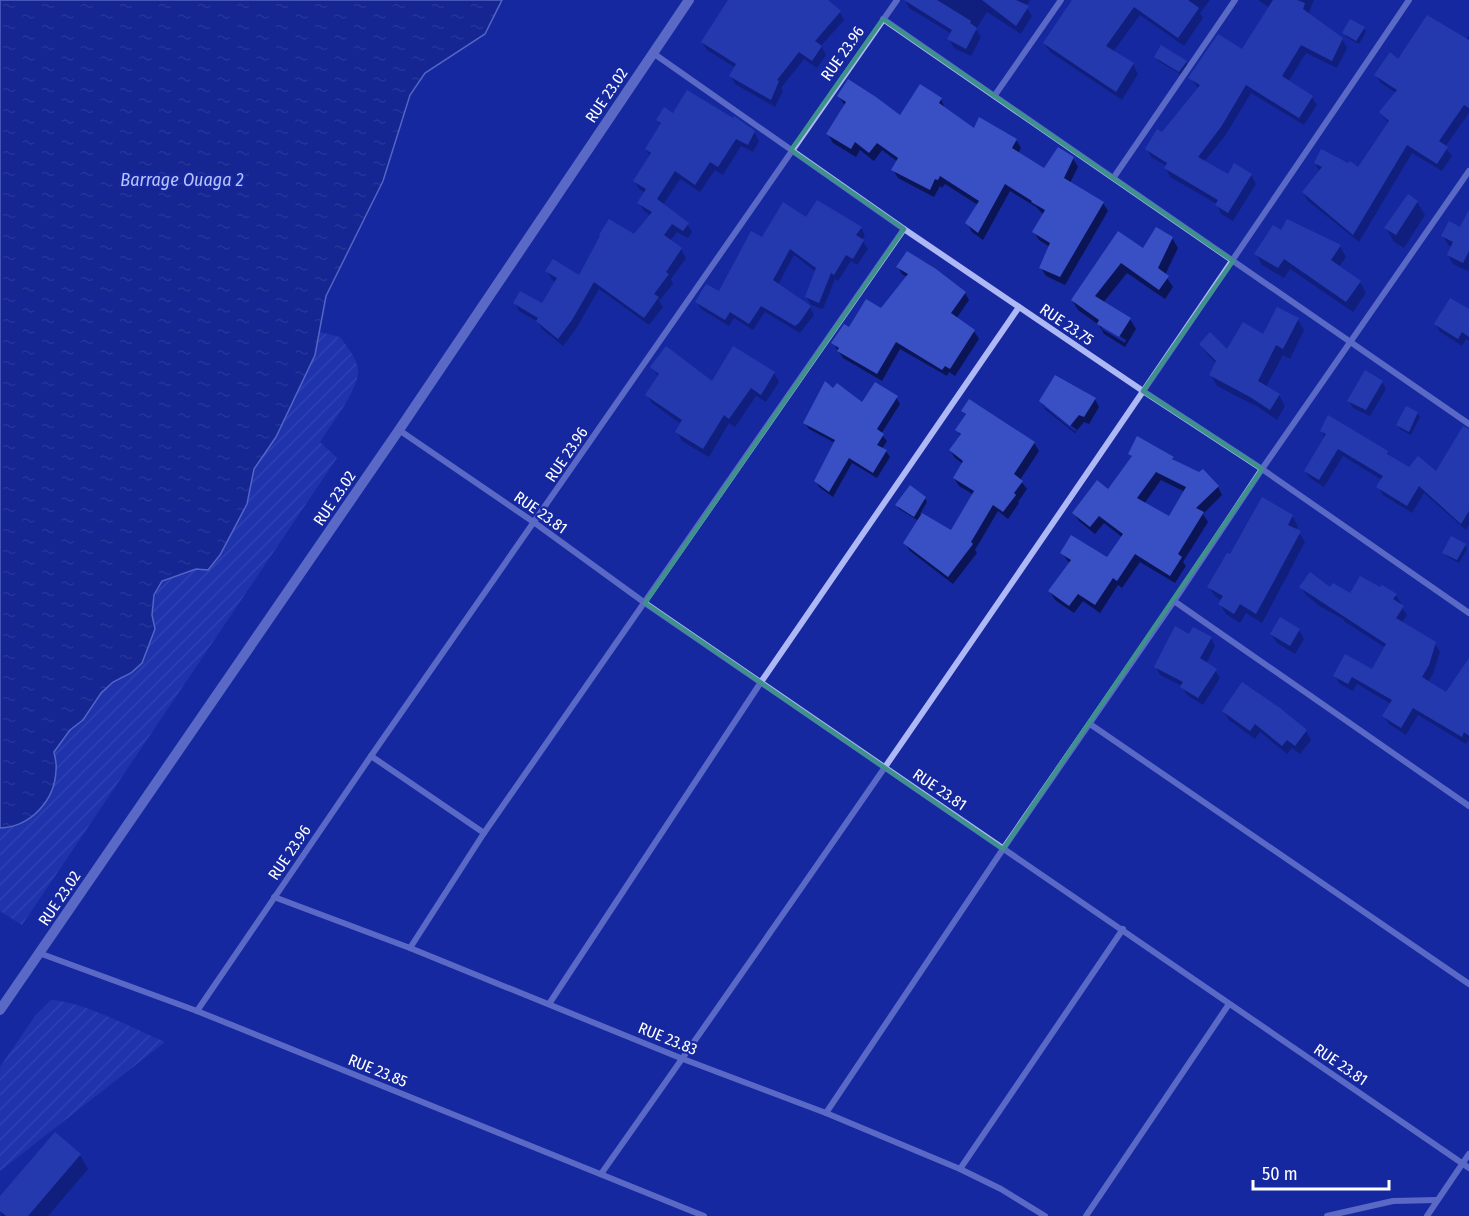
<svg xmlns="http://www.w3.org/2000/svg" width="1469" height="1216" font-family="'Fira Sans Condensed',sans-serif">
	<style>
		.garden { fill: url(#garden-furrows) }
		.water { fill: url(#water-ripples); stroke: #9faef6; stroke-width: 1.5 }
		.shadow { fill: #0007; fill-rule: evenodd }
		.building { fill: #394fc4; fill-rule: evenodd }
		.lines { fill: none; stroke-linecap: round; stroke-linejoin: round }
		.minor { stroke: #adb8f4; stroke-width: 6 }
		.tertiary { stroke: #adb8f4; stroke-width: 10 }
		.marked { fill: none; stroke: #3f918b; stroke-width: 4.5; stroke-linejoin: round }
		.labels { text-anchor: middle; stroke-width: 4.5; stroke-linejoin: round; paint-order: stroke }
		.street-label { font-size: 16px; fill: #fff; stroke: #15289f }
		.water-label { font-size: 18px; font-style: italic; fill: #bac4fa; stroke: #15289f }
	</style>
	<defs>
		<pattern id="garden-furrows" width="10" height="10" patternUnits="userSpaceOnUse" patternTransform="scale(1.5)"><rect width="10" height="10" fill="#2c42be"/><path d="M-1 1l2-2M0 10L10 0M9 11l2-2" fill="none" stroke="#4c5ec8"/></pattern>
		<pattern id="water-ripples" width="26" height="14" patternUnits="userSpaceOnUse" patternTransform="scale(1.5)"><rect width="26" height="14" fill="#142381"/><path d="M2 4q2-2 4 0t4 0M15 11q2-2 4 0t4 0" fill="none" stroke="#374494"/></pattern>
	</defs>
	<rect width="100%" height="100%" fill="#15289f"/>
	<g class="garden">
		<path d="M320,332L340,337C347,347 357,358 358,370C359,390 331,424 320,442L337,458L22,925L0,911V828H8L43,807L53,789L57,770L54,752L70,730L83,720L101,693L113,682L131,673L155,629C151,610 153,597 162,581L196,569L208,570L247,504L254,469L276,437L287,415L315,355Z"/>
		<path d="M51,1000C82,1001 134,1029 165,1042L0,1171V1067L35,1016Z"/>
	</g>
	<path class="water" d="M0,0H502L485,34L425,73L410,95L383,181L326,296L315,355L276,437L254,469L247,504L220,555L208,570L196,569L162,581L154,595L152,615L155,629L142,663L131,673L113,682L101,693L83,720L70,730L54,752C55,758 57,764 56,770C55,801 30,827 0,828Z"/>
	<g class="shadow">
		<polygon points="730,0 826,0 840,12 844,20 821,46 826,55 817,68 804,59 781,88 783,91 775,107 735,84 731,76 736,68 707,50 702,42"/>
		<polygon points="905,0 1030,0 1026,7 1032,16 1021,34 987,12 976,29 981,37 971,56 954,48 949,39 952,34 909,8"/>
		<polygon points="1074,0 1210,0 1200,13 1203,18 1184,46 1140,15 1113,52 1133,64 1138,74 1122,100 1050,52 1044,43"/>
		<polygon points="1258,0 1314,0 1308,15 1342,39 1347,48 1337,68 1306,53 1288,82 1312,97 1317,105 1304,125 1251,93 1225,136 1204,162 1228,177 1251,175 1256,184 1233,221 1221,214 1217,204 1170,177 1166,168 1167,166 1151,157 1147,149 1163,134 1199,89 1190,78 1242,51 1270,8"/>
		<polygon points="1364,28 1366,32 1359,44 1346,37 1344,33"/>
		<polygon points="1469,35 1469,113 1445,147 1452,156 1442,171 1412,153 1359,242 1308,201 1303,192 1320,172 1315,163 1359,169 1389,124 1380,112 1396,93 1381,83 1376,75 1399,61 1466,40"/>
		<polygon points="1156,57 1186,62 1188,66 1182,75 1158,61"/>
		<polygon points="839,96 900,117 941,99 945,109 974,130 1016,140 1021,148 1018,154 1045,170 1073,158 1078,167 1070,183 1103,203 1108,211 1065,285 1046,276 1041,268 1050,247 1039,240 1034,232 1044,215 1036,207 1010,191 983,240 972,232 967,223 978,205 945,184 942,188 940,186 934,197 898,178 893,170 898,162 882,150 874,161 860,150 856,157 833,143 828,134 845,106"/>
		<polygon points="674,115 754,132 759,141 753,152 741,146 723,175 715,170 700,192 680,179 663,205 687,224 692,232 688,238 677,232 670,241 681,249 686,258 671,279 673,284 659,301 663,307 649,325 599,289 576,329 563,346 542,329 538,322 519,311 515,303 543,306 556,282 552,280 547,271 580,277 634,236 651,216 644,211 639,203 645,193 639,189 635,181 650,156 646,149 661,126 658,120"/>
		<polygon points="1417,202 1425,215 1404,248 1394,242 1386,228"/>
		<polygon points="807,219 861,228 865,235 862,240 868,249 857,265 851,261 838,281 835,279 823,309 811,305 806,297 816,272 794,255 778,285 810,307 814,315 800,333 765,312 753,330 734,318 729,326 701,309 697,302 720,293 762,239"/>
		<polygon points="1469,221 1469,269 1468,271 1453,264 1448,255 1452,247 1448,245 1443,236 1464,231"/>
		<polygon points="1282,232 1340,246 1346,257 1339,267 1360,282 1366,293 1353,312 1290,269 1284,278 1262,265 1256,254"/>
		<path d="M1119,233L1144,250L1172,238L1178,248L1165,275L1173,287L1165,299L1127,273L1103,303L1130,319L1136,329L1125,347L1104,334L1099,325L1078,310L1072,300ZM1102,325L1126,340L1125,343L1102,329Z"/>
		<polygon points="898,267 965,293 969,300 956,319 974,331 979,339 955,376 949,372 947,376 900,349 882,381 843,358 833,343 850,329 882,310 907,277 902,274"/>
		<polygon points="1469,311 1469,341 1466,339 1462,346 1440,332 1436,324"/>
		<polygon points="1298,320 1304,330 1290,359 1283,355 1266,387 1279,395 1285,406 1277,420 1258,407 1217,386 1211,375 1217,364 1207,354 1200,344 1227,351 1264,336"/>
		<polygon points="652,367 712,383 774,373 779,382 766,402 756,396 735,427 729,423 709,457 682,441 677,432 681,424 652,403 647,395 659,377"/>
		<polygon points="1382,382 1386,389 1370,416 1353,408 1349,401"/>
		<polygon points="834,391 863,404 896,397 900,404 881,434 887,441 882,449 886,451 890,457 877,478 852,463 833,497 819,487 816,481 835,443 809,429 805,423"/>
		<path d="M1095,399L1099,407L1089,424L1084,422L1075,433L1045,409L1041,401ZM1044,404L1077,430L1075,432L1044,407Z"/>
		<polygon points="963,411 1034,443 1039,451 1020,480 1027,489 1018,502 1019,503 1008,519 998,511 975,550 977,553 953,584 910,551 905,543 919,521 899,509 897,505 925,498 927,502 920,514 952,532 974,495 959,486 954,478 963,464 955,458 950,450 961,437 957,430 966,416"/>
		<polygon points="1417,413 1420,417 1411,435 1400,429 1398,425"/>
		<polygon points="1322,431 1387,452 1390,457 1409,469 1436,473 1469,434 1469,525 1466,530 1424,493 1412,513 1383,495 1378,487 1382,480 1343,456 1324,487 1310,478 1305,471 1325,438"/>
		<path d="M1130,454L1173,458L1175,462L1218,487L1222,495L1203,514L1208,522L1183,562L1186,566L1175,583L1140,562L1122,588L1118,585L1100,613L1083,601L1074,613L1055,600L1050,592L1070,564L1062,553L1107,559L1122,537L1104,523L1095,534L1079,521L1074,513L1108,491L1133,458ZM1161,480L1185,492L1170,518L1144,504Z"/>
		<polygon points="1292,516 1298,526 1296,530 1299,533 1305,542 1262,623 1246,613 1240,623 1226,614 1220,604 1222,601 1215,596 1209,587 1231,556"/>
		<polygon points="1465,545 1467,549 1459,563 1446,556 1444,552"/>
		<polygon points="1301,587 1331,589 1350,596 1396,595 1401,603 1400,605 1407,615 1402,623 1435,644 1440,652 1433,674 1428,682 1447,694 1469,660 1469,740 1466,744 1418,715 1406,735 1389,724 1384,716 1391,704 1357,684 1353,691 1340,684 1335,676 1372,671 1386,648 1345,622 1343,619 1321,607 1306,595"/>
		<polygon points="1299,630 1304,639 1295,654 1277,643 1271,634"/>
		<polygon points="1211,638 1215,646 1206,664 1215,670 1220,678 1203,705 1187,695 1182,686 1160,675 1156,667"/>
		<polygon points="1279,709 1306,731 1311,740 1300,754 1292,748 1287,754 1260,732 1255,739 1229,720 1224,712"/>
		<polygon points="56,1134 80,1155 88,1169 48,1216 1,1216 0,1199"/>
	</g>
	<g class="building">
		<polygon points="728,0 828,0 841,11 815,41 822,46 812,61 799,52 777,80 779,81 771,100 729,76 736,64 701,42"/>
		<polygon points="904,0 937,0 971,21 970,23 977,28 966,49 947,39 952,30"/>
		<polygon points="982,0 1016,0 1029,6 1016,26"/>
		<polygon points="1072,0 1188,0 1199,8 1178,38 1134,7 1106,46 1134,63 1116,92 1043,43"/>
		<polygon points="1273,0 1297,0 1305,3 1303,9 1343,38 1332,61 1301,45 1282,76 1313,96 1299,118 1246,85 1221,127 1198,157 1228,174 1234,163 1252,174 1228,213 1215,205 1218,200 1164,168 1167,163 1145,149 1157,129 1162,132 1200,85 1188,78 1218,34 1242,49"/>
		<polygon points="1427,15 1469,40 1469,108 1464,105 1439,141 1448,147 1437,164 1407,145 1353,235 1302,192 1322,167 1314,163 1321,149 1348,163 1350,161 1358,167 1389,121 1379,112 1397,90 1374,75 1390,52 1398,59"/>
		<polygon points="1350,19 1365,27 1356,41 1342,33"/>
		<polygon points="1161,45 1187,61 1179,72 1154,57"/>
		<polygon points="848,79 876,97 900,115 920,84 942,98 939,103 974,128 979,117 1017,139 1012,148 1044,168 1058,147 1074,157 1064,178 1104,202 1060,277 1039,268 1050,243 1032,232 1045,210 1031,202 1032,201 1005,184 978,233 965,223 979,201 940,176 938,180 935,179 930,190 891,170 898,158 877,143 869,153 855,142 851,149 826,134 846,102 837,96"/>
		<polygon points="687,90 733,118 734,116 755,131 748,145 736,139 718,167 710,162 695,185 675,171 657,199 689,223 683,231 672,224 664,235 682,248 666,272 669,274 654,294 659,297 644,318 594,282 572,320 558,339 536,321 538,318 513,303 520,291 542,303 557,278 545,271 553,259 579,275 600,236 599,235 609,219 634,234 652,212 637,203 646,189 633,181 651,153 645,149 661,123 656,120 664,107 673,113"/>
		<polygon points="1408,194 1418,201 1396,235 1384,228"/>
		<polygon points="817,200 862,227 856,235 864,240 853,259 846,255 834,275 831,273 819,303 805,297 816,268 790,249 773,280 811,306 799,323 795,326 761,306 749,324 730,312 725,320 695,302 706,284 719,291 751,231 762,237 783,202 806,217"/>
		<polygon points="1469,210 1469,251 1463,263 1447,255 1453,242 1441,236 1449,221 1460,227"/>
		<polygon points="1287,219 1341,245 1331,260 1361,281 1346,302 1284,259 1278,268 1254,254 1273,225 1281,230"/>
		<polygon points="1156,227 1173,237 1158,268 1169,276 1159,290 1121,263 1095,296 1131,318 1119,337 1097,324 1099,320 1071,300 1118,231 1143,248"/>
		<polygon points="907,251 936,269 966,292 951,313 975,330 950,369 945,366 942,370 896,342 877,374 837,351 839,348 831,343 844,324 849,327 866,299 881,308 908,274 896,267"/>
		<polygon points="1450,298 1469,309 1469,337 1462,332 1458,339 1434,324"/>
		<polygon points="1277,307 1299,318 1283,349 1276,345 1258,381 1280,394 1270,410 1250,397 1209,375 1216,361 1199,344 1210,332 1227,349 1243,322 1263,334"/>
		<polygon points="666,346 712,381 733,346 775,372 761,395 751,388 729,419 724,415 703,449 675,432 682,420 645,395 659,374 650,367"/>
		<polygon points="1365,370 1383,381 1366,410 1347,401"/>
		<polygon points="1055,375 1096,398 1084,417 1079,415 1070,426 1039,401"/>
		<polygon points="825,381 833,388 837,383 862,402 875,382 898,396 877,429 884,434 877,445 887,450 873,473 849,458 829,492 814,481 835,440 803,423"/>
		<polygon points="969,399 1035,442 1014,474 1023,481 1014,493 1016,495 1003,512 993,505 971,542 973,544 948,577 903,543 922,513 951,530 974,491 953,478 963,461 949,450 961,434 955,430 966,414 961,411"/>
		<polygon points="1406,406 1418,412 1409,432 1396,425"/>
		<polygon points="1328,415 1388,451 1387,454 1409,467 1418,456 1436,471 1463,426 1469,429 1469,511 1461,524 1419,486 1407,506 1376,487 1383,476 1338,449 1319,480 1304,471 1326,434 1320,431"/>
		<path d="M1137,436L1174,457L1172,459L1199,472L1203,469L1219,486L1196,508L1204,512L1178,554L1182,557L1170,576L1135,554L1117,581L1113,578L1095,605L1078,594L1069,606L1048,591L1071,560L1060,553L1071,535L1107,557L1123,534L1099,516L1090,527L1072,513L1097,480L1108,489L1132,456L1128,454ZM1156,472L1186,487L1169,516L1137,498Z"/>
		<polygon points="910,485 926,497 914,517 895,505"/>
		<polygon points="1262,497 1293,515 1288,525 1301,531 1256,614 1240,604 1234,614 1218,604 1223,596 1207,587 1227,553 1230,554"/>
		<polygon points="1451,536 1466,544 1457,560 1442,553"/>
		<polygon points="1310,572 1330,587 1333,583 1350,593 1360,576 1380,587 1382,585 1397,594 1393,599 1404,606 1396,618 1436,642 1429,665 1422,677 1446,692 1469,658 1469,736 1464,732 1462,737 1413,708 1401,728 1382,716 1392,700 1352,677 1348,684 1333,676 1345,654 1372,669 1386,644 1299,587"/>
		<polygon points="1280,617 1300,629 1290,646 1270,634"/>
		<polygon points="1175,626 1189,634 1193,627 1212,637 1200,658 1217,669 1198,698 1180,687 1183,682 1154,667"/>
		<polygon points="1242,682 1280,708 1307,730 1295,746 1287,740 1282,746 1255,724 1250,731 1222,711"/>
		<polygon points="55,1132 81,1154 28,1216 6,1216 0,1211 0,1196"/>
	</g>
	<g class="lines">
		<g class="minor">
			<polyline points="883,19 1469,424"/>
			<polyline points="653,53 904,229 1143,391 1262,469 1469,613"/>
			<polyline points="995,95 1061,0"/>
			<polyline points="1114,177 1235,0"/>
			<polyline points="399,430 535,523 645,603 1469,1168"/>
			<polyline points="1174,601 1469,806"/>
			<polyline points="1090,724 1469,984"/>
			<polyline points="371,756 484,833"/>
			<polyline points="274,897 410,948 683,1059 826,1113 960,1169 1001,1189 1045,1216"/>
			<polyline points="410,948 484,833 904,229"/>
			<polyline points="39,953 197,1011 704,1216"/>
			<polyline points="549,1004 761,682 1019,307"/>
			<polyline points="197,1011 371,756 897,0"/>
			<polyline points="826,1113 1003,849 1174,601 1262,469 1469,171"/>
			<polyline points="960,1169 1123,929"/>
			<path d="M601,1174C875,786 1143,393 1409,0"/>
			<polyline points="1086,1216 1229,1004"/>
			<polyline points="1327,1216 1393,1201 1437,1200"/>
			<polyline points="1427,1216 1469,1154"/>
		</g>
		<polyline class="tertiary" points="0,1010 399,430 689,0"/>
	</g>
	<path d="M0 0H1469V1216H0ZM883,19L1233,261L1143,391L1262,469L1003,849L645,603L904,229L791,150Z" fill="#15289f" fill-opacity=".55" fill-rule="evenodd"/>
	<path class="marked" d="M883,19L1233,261L1143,391L1262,469L1003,849L645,603L904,229L791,150Z"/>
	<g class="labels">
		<g class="street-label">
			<text transform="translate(842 53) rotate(-55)" y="6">RUE 23.96</text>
			<text transform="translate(606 95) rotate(-56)" y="6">RUE 23.02</text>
			<text transform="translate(1067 324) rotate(34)" y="6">RUE 23.75</text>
			<text transform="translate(566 454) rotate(-56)" y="6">RUE 23.96</text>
			<text transform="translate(334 498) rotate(-56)" y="6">RUE 23.02</text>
			<text transform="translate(541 512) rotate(35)" y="6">RUE 23.81</text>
			<text transform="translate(940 789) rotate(34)" y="6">RUE 23.81</text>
			<text transform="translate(289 852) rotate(-56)" y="6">RUE 23.96</text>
			<text transform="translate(59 898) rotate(-56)" y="6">RUE 23.02</text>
			<text transform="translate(668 1038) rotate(22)" y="6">RUE 23.83</text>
			<text transform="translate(1341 1064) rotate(34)" y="6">RUE 23.81</text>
			<text transform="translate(378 1070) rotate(22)" y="6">RUE 23.85</text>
		</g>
		<g class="water-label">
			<text x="182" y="186">Barrage Ouaga 2</text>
		</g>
	</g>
	<path d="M1253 1180v9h136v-9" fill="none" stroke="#ffffff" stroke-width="3"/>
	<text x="1262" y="1180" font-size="18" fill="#ffffff" stroke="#15289f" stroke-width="4.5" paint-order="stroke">50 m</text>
</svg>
